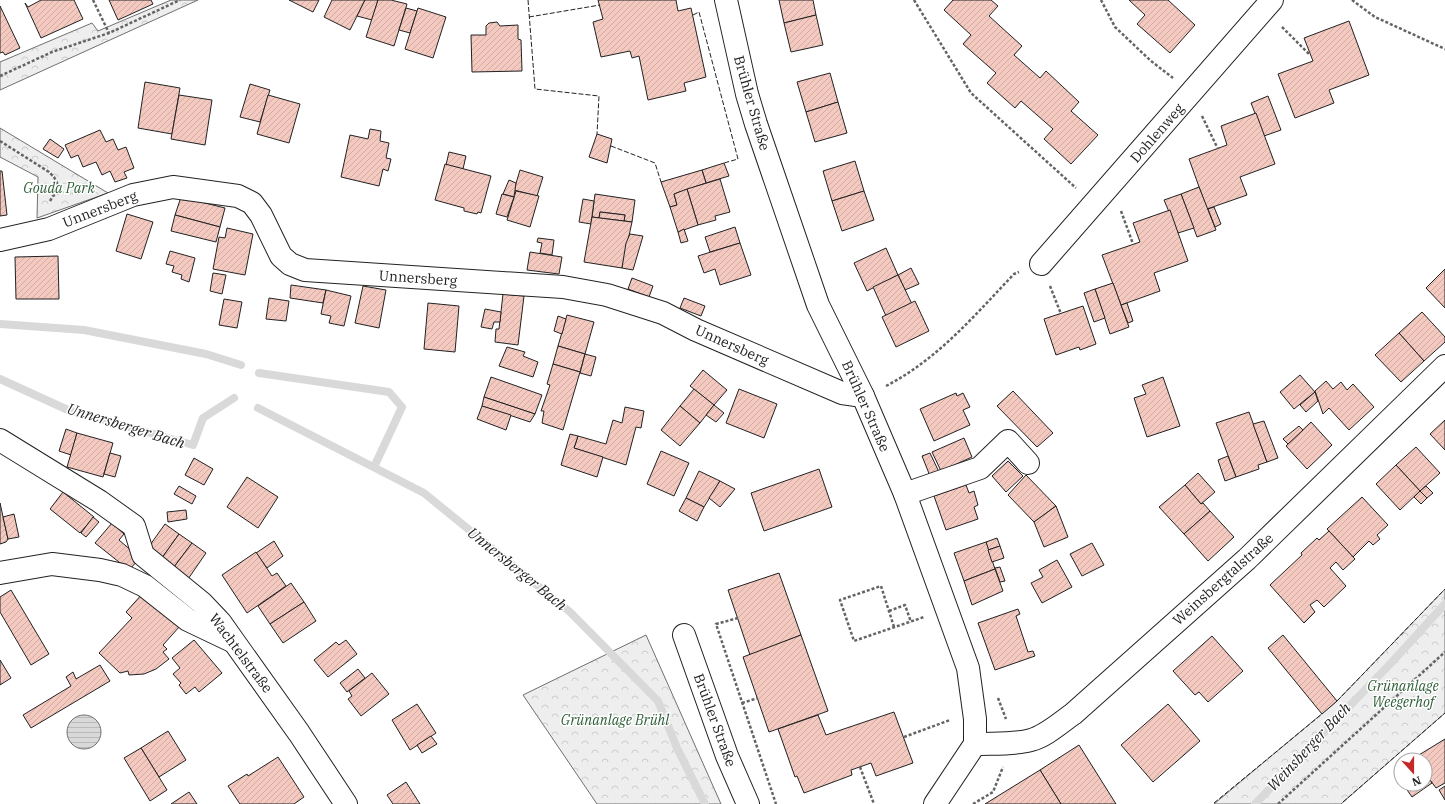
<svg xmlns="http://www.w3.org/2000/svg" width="1445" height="804" font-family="'IBM Plex Serif',serif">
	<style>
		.park { fill: url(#park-crowns); stroke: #6f6f6f }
		.water { fill: url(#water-rules); stroke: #6f6f6f }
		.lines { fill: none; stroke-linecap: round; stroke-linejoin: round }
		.stream { stroke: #d9d9d9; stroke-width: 8 }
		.building { fill: url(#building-hatch); stroke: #222 }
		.minor-casing { stroke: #222; stroke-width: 24 }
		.major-casing { stroke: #222; stroke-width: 24 }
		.path { stroke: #646464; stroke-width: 2.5; stroke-dasharray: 3 2; stroke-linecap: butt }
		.minor { stroke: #fff; stroke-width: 22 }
		.major { stroke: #fff; stroke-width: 22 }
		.fence { stroke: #222; stroke-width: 1; stroke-dasharray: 5 2; stroke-linecap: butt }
		.labels { text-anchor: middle; stroke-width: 3; stroke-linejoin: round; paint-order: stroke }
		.street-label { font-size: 14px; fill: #222; stroke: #fff }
		.park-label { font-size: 14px; font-style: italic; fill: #2f5e38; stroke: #fff }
		.water-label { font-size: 15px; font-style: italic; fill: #222; stroke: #fff }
	</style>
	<defs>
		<pattern id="park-crowns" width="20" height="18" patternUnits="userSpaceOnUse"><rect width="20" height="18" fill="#eee"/><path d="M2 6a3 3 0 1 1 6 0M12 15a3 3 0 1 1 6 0" fill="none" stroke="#ccc"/></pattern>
		<pattern id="water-rules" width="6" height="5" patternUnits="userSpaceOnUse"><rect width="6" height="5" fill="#d9d9d9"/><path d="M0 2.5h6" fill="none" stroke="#bababa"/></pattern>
		<pattern id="building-hatch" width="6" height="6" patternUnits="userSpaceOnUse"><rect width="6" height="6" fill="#f3c9c0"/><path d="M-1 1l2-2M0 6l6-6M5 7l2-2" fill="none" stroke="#d0aca5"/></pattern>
	</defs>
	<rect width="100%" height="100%" fill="#fff"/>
	<g class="park">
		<polygon points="171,0 198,0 0,90 0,62 92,23 98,31"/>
		<polygon points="0,128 108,193 37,218 38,177 0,157"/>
		<polygon points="1445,589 1445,713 1341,804 1214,804 1337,701"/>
		<polygon points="646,635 721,804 597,804 523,695"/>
	</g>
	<circle class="water" cx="84" cy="732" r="17"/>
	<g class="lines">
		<g class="stream">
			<polyline points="0,324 84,330 206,354 241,365"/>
			<polyline points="259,373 389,392 402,407 374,467"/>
			<polyline points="0,379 68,410 193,445 203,418 234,398"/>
			<polyline points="258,408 424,493 570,612 658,701 677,748 705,804"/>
			<polyline points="1255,804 1392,662 1445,604"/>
		</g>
	</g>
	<g class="building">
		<polygon points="41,0 74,0 83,19 41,38 25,3 28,7"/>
		<polygon points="109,0 151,0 153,4 118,20"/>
		<polygon points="289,0 319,0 313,12"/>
		<polygon points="332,0 365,0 350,30 324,17"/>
		<polygon points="365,0 378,0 372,20 357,16"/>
		<polygon points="378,0 391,0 407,4 394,46 366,37"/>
		<polygon points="598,0 676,0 678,11 691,8 706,77 684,83 686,91 648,100 639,56 632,58 630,51 601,57 593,22 603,19"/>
		<polygon points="779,0 813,0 816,15 784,23"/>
		<polygon points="953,0 991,0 998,6 989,16 1022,46 1014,55 1040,78 1046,71 1079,102 1071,111 1098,135 1071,164 1044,139 1053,129 1021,101 1015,108 987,83 996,73 963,44 971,35 944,10"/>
		<polygon points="1129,0 1168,0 1195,25 1170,53 1137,24 1145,15"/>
		<polygon points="0,6 20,48 5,55 3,52 0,53"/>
		<polygon points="406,8 417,11 410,33 399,30"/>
		<polygon points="418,8 446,17 433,58 405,49"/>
		<polygon points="816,15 823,45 791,52 784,23"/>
		<polygon points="1349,21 1369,75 1329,90 1334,103 1295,118 1278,74 1313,61 1304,38"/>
		<polygon points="497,22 500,26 518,25 518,39 521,40 522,71 472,72 471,35 486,35 486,26 489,23"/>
		<polygon points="830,73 838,102 806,112 797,82"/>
		<polygon points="145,82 180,88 172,134 138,128"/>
		<polygon points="250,84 270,90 260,122 240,117"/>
		<polygon points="179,95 212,100 205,145 171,139"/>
		<polygon points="268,95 300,104 289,143 257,134"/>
		<polygon points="1268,96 1281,130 1264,136 1251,103"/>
		<polygon points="838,102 847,133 815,142 806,112"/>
		<polygon points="1256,113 1275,164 1240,177 1247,195 1207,209 1189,159 1227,145 1221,126"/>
		<polygon points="370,129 381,131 380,141 389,143 386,158 391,159 388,171 383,169 379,186 341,177 350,135 368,139"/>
		<polygon points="100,130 106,142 113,139 118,150 126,147 134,168 124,172 127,178 115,182 110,171 102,175 96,162 83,167 78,155 71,158 65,145"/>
		<polygon points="597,134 612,139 607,163 589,157"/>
		<polygon points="50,139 64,149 58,158 43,149"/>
		<polygon points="449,152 466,156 463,169 446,165"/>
		<polygon points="855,161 864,191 832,201 823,171"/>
		<polygon points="724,163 729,176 706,183 702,170"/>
		<polygon points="445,164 491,176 481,213 478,212 477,214 464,211 464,208 435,200"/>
		<polygon points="520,170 543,177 537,196 514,190"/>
		<polygon points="702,170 706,183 674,194 677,205 670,207 661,182"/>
		<polygon points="0,171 2,171 7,215 0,216"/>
		<polygon points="720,179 730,212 715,216 716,220 698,225 687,189"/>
		<polygon points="509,180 516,183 514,197 503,194"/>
		<polygon points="1199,187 1216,230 1197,237 1181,194"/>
		<polygon points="687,189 698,225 678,232 670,207 677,205 674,194"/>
		<polygon points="516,191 539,196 530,227 507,220"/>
		<polygon points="864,191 874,220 842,231 832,201"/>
		<polygon points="502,194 514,197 507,217 496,214"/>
		<polygon points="595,194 635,200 632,222 624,221 625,215 600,212 599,218 592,217"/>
		<polygon points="1181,194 1194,228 1178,233 1164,200"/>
		<polygon points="181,197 225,208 220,227 175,215"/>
		<polygon points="583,199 594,201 591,224 579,222"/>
		<polygon points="1214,207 1221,224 1215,227 1208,209"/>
		<polygon points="1170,210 1188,261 1154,273 1160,291 1121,305 1102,255 1140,242 1133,223"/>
		<polygon points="600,212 625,215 624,221 599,218"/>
		<polygon points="127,214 153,222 141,259 116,251"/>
		<polygon points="175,215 220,227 216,242 171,231"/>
		<polygon points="592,217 632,222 622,268 584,262"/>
		<polygon points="735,227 740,243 710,252 705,237"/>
		<polygon points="227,228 253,234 245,275 213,269 219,237 225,238"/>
		<polygon points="684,229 688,241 681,243 678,232"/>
		<polygon points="630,234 643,236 633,270 622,268 626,243"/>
		<polygon points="538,238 554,240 552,255 540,253 542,243 537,242"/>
		<polygon points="740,243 751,275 720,285 715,269 704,273 698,256"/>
		<polygon points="886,248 898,275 867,291 854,263"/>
		<polygon points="170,251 195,258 189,282 181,279 182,275 172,272 174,266 166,264"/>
		<polygon points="530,252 562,257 559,274 527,270"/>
		<polygon points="58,256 59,299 16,299 15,257"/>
		<polygon points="911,268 919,284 905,290 898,275"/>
		<polygon points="1445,269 1445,308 1426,288"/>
		<polygon points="213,273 226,275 222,294 210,291"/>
		<polygon points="898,275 912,304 886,316 873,287"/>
		<polygon points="632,278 653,286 649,297 628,289"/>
		<polygon points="1113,283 1129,327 1110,334 1095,289"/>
		<polygon points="291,285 326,290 323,303 290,298"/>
		<polygon points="363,286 386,290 379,328 355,323"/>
		<polygon points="1095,289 1105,318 1094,322 1084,293"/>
		<polygon points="326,290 351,296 344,326 329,323 331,316 321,314"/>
		<polygon points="503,294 524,296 518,345 495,342 496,329 499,329"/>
		<polygon points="269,298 289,301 286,321 266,319"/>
		<polygon points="684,298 705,306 701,316 680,308"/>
		<polygon points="224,299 242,302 237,328 219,325"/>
		<polygon points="915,301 929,331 896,347 882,317"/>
		<polygon points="428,303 459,306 455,352 424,349"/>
		<polygon points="1127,303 1133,321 1128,323 1121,305"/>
		<polygon points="1083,306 1096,344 1080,350 1079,347 1056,355 1044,319"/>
		<polygon points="485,309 501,312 500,322 494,322 492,329 481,327"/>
		<polygon points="1422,312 1445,337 1445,342 1424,361 1399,333"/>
		<polygon points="567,315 594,322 585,354 558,346"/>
		<polygon points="558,316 566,319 562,334 554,331"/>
		<polygon points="1399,333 1424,361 1401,382 1375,355"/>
		<polygon points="558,346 585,354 580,372 553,364"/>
		<polygon points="507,347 525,352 523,356 538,362 533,377 499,366"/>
		<polygon points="585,354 596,357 591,376 580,373"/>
		<polygon points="553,364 580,372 563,430 542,423 544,411 541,411 550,385 547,384"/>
		<polygon points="703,370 727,390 714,405 690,386"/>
		<polygon points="1300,375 1315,392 1294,409 1280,392"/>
		<polygon points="491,377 542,395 535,414 484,397"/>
		<polygon points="1163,377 1180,426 1147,437 1134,398 1146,394 1142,385"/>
		<polygon points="1326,381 1333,389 1341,382 1347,390 1353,384 1374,407 1349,430 1329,408 1323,414 1315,391"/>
		<polygon points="694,389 714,405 700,423 680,406"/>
		<polygon points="739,389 777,404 764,438 726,423"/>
		<polygon points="1013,391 1053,433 1037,447 997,406"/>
		<polygon points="1315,392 1318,401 1306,412 1300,405"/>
		<polygon points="956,393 957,396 963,393 970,407 963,410 970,425 934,441 920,409"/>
		<polygon points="484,397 535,414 530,422 482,406"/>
		<polygon points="714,405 724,413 716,422 706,415"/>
		<polygon points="482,406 511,415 506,430 477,419"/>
		<polygon points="680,406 700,423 680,446 661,430"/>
		<polygon points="625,407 644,411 641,428 636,427 626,465 574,448 578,436 606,444 613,420 622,423"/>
		<polygon points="1249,412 1267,462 1258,465 1259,469 1236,477 1216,423"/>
		<polygon points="1445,420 1445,450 1430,434"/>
		<polygon points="1264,421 1278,458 1267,462 1253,424"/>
		<polygon points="1311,422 1332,445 1307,469 1286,446"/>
		<polygon points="1299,426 1303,430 1288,444 1283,439"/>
		<polygon points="66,429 77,433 71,455 59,451"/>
		<polygon points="77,433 113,443 103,477 67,467"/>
		<polygon points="570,434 578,436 574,448 603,457 597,477 561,465"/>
		<polygon points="964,438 972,457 941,471 932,452"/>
		<polygon points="1416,447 1440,473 1420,491 1396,465"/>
		<polygon points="661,451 689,463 674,496 647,484"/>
		<polygon points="110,453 121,456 115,477 104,474"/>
		<polygon points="930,453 939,472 930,476 922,456"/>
		<polygon points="1228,456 1236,477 1225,481 1218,460"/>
		<polygon points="194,458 213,469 204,485 185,475"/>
		<polygon points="1008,461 1023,476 1006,492 992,476"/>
		<polygon points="1396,465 1420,491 1400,510 1376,484"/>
		<polygon points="819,469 832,507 764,531 751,493"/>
		<polygon points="699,471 720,481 704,507 686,498"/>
		<polygon points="1198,473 1215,492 1201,504 1185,485"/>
		<polygon points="1026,475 1056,506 1034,522 1008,495"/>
		<polygon points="247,477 278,497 258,528 227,507"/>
		<polygon points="720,481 735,489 720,507 709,498"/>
		<polygon points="966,485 969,493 974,491 978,505 974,507 978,519 946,530 934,496"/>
		<polygon points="1185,485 1201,504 1203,503 1210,511 1184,534 1159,507"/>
		<polygon points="179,486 196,496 192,504 174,494"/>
		<polygon points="1426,486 1433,493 1427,498 1420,491"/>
		<polygon points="1420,491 1427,498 1421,504 1414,497"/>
		<polygon points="63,492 94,517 80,533 50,509"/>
		<polygon points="1362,497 1388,525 1377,535 1380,539 1373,545 1369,541 1353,557 1327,529"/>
		<polygon points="686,498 704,507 697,521 679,511"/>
		<polygon points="0,503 8,539 6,542 0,544"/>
		<polygon points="1056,506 1068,537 1044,547 1034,522"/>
		<polygon points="186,510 187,519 168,522 167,512"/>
		<polygon points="1210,511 1234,537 1208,561 1184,534"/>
		<polygon points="14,514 19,537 8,539 3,517"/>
		<polygon points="93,517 99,522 86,537 81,533"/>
		<polygon points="112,523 124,534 119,540 140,558 129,570 95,543"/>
		<polygon points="165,524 179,534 159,562 145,552"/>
		<polygon points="1329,531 1355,559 1343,570 1336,562 1330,568 1346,586 1324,607 1317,600 1310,605 1315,612 1304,623 1270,585 1302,555 1301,553 1317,538 1319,540"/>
		<polygon points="179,534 192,543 171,571 159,562"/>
		<polygon points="997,538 1000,546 988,550 986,542"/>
		<polygon points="274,541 283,556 267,568 256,553"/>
		<polygon points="986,542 995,569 964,581 954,553"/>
		<polygon points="192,543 206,553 186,582 171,571"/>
		<polygon points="1092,543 1104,565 1082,576 1070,554"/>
		<polygon points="1000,546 1004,558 992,562 988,550"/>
		<polygon points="256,552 272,576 277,573 286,586 247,613 222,575"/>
		<polygon points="1057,560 1072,587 1042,603 1031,583 1043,577 1039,570"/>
		<polygon points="1000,567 1005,581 1000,582 995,568"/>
		<polygon points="995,569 1003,591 972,605 964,581"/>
		<polygon points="779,573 801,635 750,655 728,590"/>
		<polygon points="291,583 304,602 270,624 258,606"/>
		<polygon points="11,590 49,654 31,665 0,612 0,597"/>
		<polygon points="143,593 180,626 163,645 167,649 163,652 169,659 156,669 144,674 129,675 128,671 120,673 99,653 132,618 126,612"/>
		<polygon points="304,602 316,621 283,643 270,624"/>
		<polygon points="1018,609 1020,614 1016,616 1028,652 1033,651 1035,656 995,670 978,623"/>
		<polygon points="801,635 828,711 769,732 743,657"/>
		<polygon points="1283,635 1337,701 1322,714 1268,648"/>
		<polygon points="1212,636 1243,671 1208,702 1199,692 1195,695 1173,671"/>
		<polygon points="194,640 222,673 199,692 195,687 186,694 179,685 181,683 173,674 180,668 172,658"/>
		<polygon points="346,640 357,654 328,677 314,660 336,642 339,645"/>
		<polygon points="0,660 11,678 0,685"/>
		<polygon points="100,665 110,681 31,728 23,715 71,686 66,677 73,672 76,679"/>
		<polygon points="358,669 365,678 347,692 340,683"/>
		<polygon points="372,673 389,694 361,716 348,699 352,696 349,691"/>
		<polygon points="417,704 436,733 410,750 392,720"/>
		<polygon points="1168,704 1200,741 1153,782 1121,745"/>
		<polygon points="894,712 913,763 876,776 871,763 851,770 852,775 804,793 797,776 795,777 778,729 818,715 826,735"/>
		<polygon points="168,731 186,760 159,777 141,748"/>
		<polygon points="431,736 437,744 422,753 417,745"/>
		<polygon points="1445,739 1445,783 1436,788 1425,773 1425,760 1416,760 1414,758"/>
		<polygon points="1079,745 1116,804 1061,804 1040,770"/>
		<polygon points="141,748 167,790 150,801 124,758"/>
		<polygon points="278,757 304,797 294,804 240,804 228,786 247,774 248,776"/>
		<polygon points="1401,767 1401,782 1394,772"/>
		<polygon points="1040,770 1061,804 985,804"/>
		<polygon points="1425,773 1432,783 1412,797 1403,784 1425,784"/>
		<polygon points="406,782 420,804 393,804 387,795"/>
		<polygon points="1445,786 1445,800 1439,790"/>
		<polygon points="189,792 197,804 171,804"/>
	</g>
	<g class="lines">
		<defs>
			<g id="minor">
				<polyline points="0,240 49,229 133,195 173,187 238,196 252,203 261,215 281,256 290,264 305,270 563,287 607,295 663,313 696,330 842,393 863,396"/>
				<polyline points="1041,264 1272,0"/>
				<polyline points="0,440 99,501 134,526 143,555 202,603 220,622 299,733 346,804"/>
				<polyline points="905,494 980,468 1008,441 1028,463"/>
				<polyline points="0,573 52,564 100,570 122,575 145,586 188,620 232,641"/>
				<polyline points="684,635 727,756 748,804"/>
				<path d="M975,744C993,743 1013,745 1031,740C1046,736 1060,723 1073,714L1247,559L1445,366"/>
			</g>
			<polyline id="major" points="726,0 747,94 756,124 818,305 863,396 905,494 968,668 975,719 975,744 935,804"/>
		</defs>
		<use href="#minor" class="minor-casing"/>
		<use href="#major" class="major-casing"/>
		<g class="path">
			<polyline points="93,0 109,33"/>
			<polyline points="914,0 971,93 1076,188"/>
			<polyline points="1101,0 1115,27 1151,61 1173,78"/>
			<polyline points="1352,0 1375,17 1445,49"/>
			<polyline points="1282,27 1310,55"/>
			<polyline points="0,76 52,52 109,33 180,0"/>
			<polyline points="1202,116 1218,149"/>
			<polyline points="0,141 49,172 54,177 61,191"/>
			<polyline points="50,201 53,196 61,191 71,193"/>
			<polyline points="1121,211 1133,244"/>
			<polyline points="1050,286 1061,314"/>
			<path d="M886,386C938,359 974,316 1014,274L1019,272"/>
			<polyline points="889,611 905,605 911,622"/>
			<polyline points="738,618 716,624 776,804"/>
			<polyline points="894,627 881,586 840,600 854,641 924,617"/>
			<polyline points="998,698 1006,719"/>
			<polyline points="742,703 758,698"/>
			<polyline points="904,737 950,720"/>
			<polyline points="860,767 874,804"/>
			<polyline points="973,804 993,792 1003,767"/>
			<polyline points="1278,804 1445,652"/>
		</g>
		<use href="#minor" class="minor"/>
		<use href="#major" class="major"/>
		<g class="fence">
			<polyline points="528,0 535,89 599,96 597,134"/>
			<polyline points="693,15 699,12 738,159 724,163"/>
			<polyline points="529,17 600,5"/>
			<polyline points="611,146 655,163 661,182"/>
			<polyline points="1337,701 1445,589"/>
			<polyline points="1343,802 1445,713"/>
			<polyline points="1214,803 1322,714"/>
		</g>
	</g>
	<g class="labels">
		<g class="street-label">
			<text transform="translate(752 103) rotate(74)" y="5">Brühler Straße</text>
			<text transform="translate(1157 133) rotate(-49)" y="5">Dohlenweg</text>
			<text transform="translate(100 209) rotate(-21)" y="5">Unnersberg</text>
			<text transform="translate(418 278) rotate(4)" y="5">Unnersberg</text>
			<text transform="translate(732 345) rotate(24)" y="5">Unnersberg</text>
			<text transform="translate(866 406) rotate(66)" y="5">Brühler Straße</text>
			<text transform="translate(1223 579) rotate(-42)" y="5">Weinsbergtalstraße</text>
			<text transform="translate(241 653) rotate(53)" y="5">Wachtelstraße</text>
			<text transform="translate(715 720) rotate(70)" y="5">Brühler Straße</text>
		</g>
		<g class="park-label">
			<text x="59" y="193">Gouda Park</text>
			<text x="1403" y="691">Grünanlage<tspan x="1403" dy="16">Weegerhof</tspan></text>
			<text x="615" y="725">Grünanlage Brühl</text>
		</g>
		<g class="water-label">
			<text transform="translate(126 426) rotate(17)" y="5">Unnersberger Bach</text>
			<text transform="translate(517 569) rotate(39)" y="5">Unnersberger Bach</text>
			<text transform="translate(1309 747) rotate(-47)" y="5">Weinsberger Bach</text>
		</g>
	</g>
	<g transform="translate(1413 772) rotate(159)"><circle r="19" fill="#ffffff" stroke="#a7a7a7"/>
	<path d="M0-3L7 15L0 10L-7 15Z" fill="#c62828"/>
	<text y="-6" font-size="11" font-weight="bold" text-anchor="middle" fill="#222222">N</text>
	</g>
</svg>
